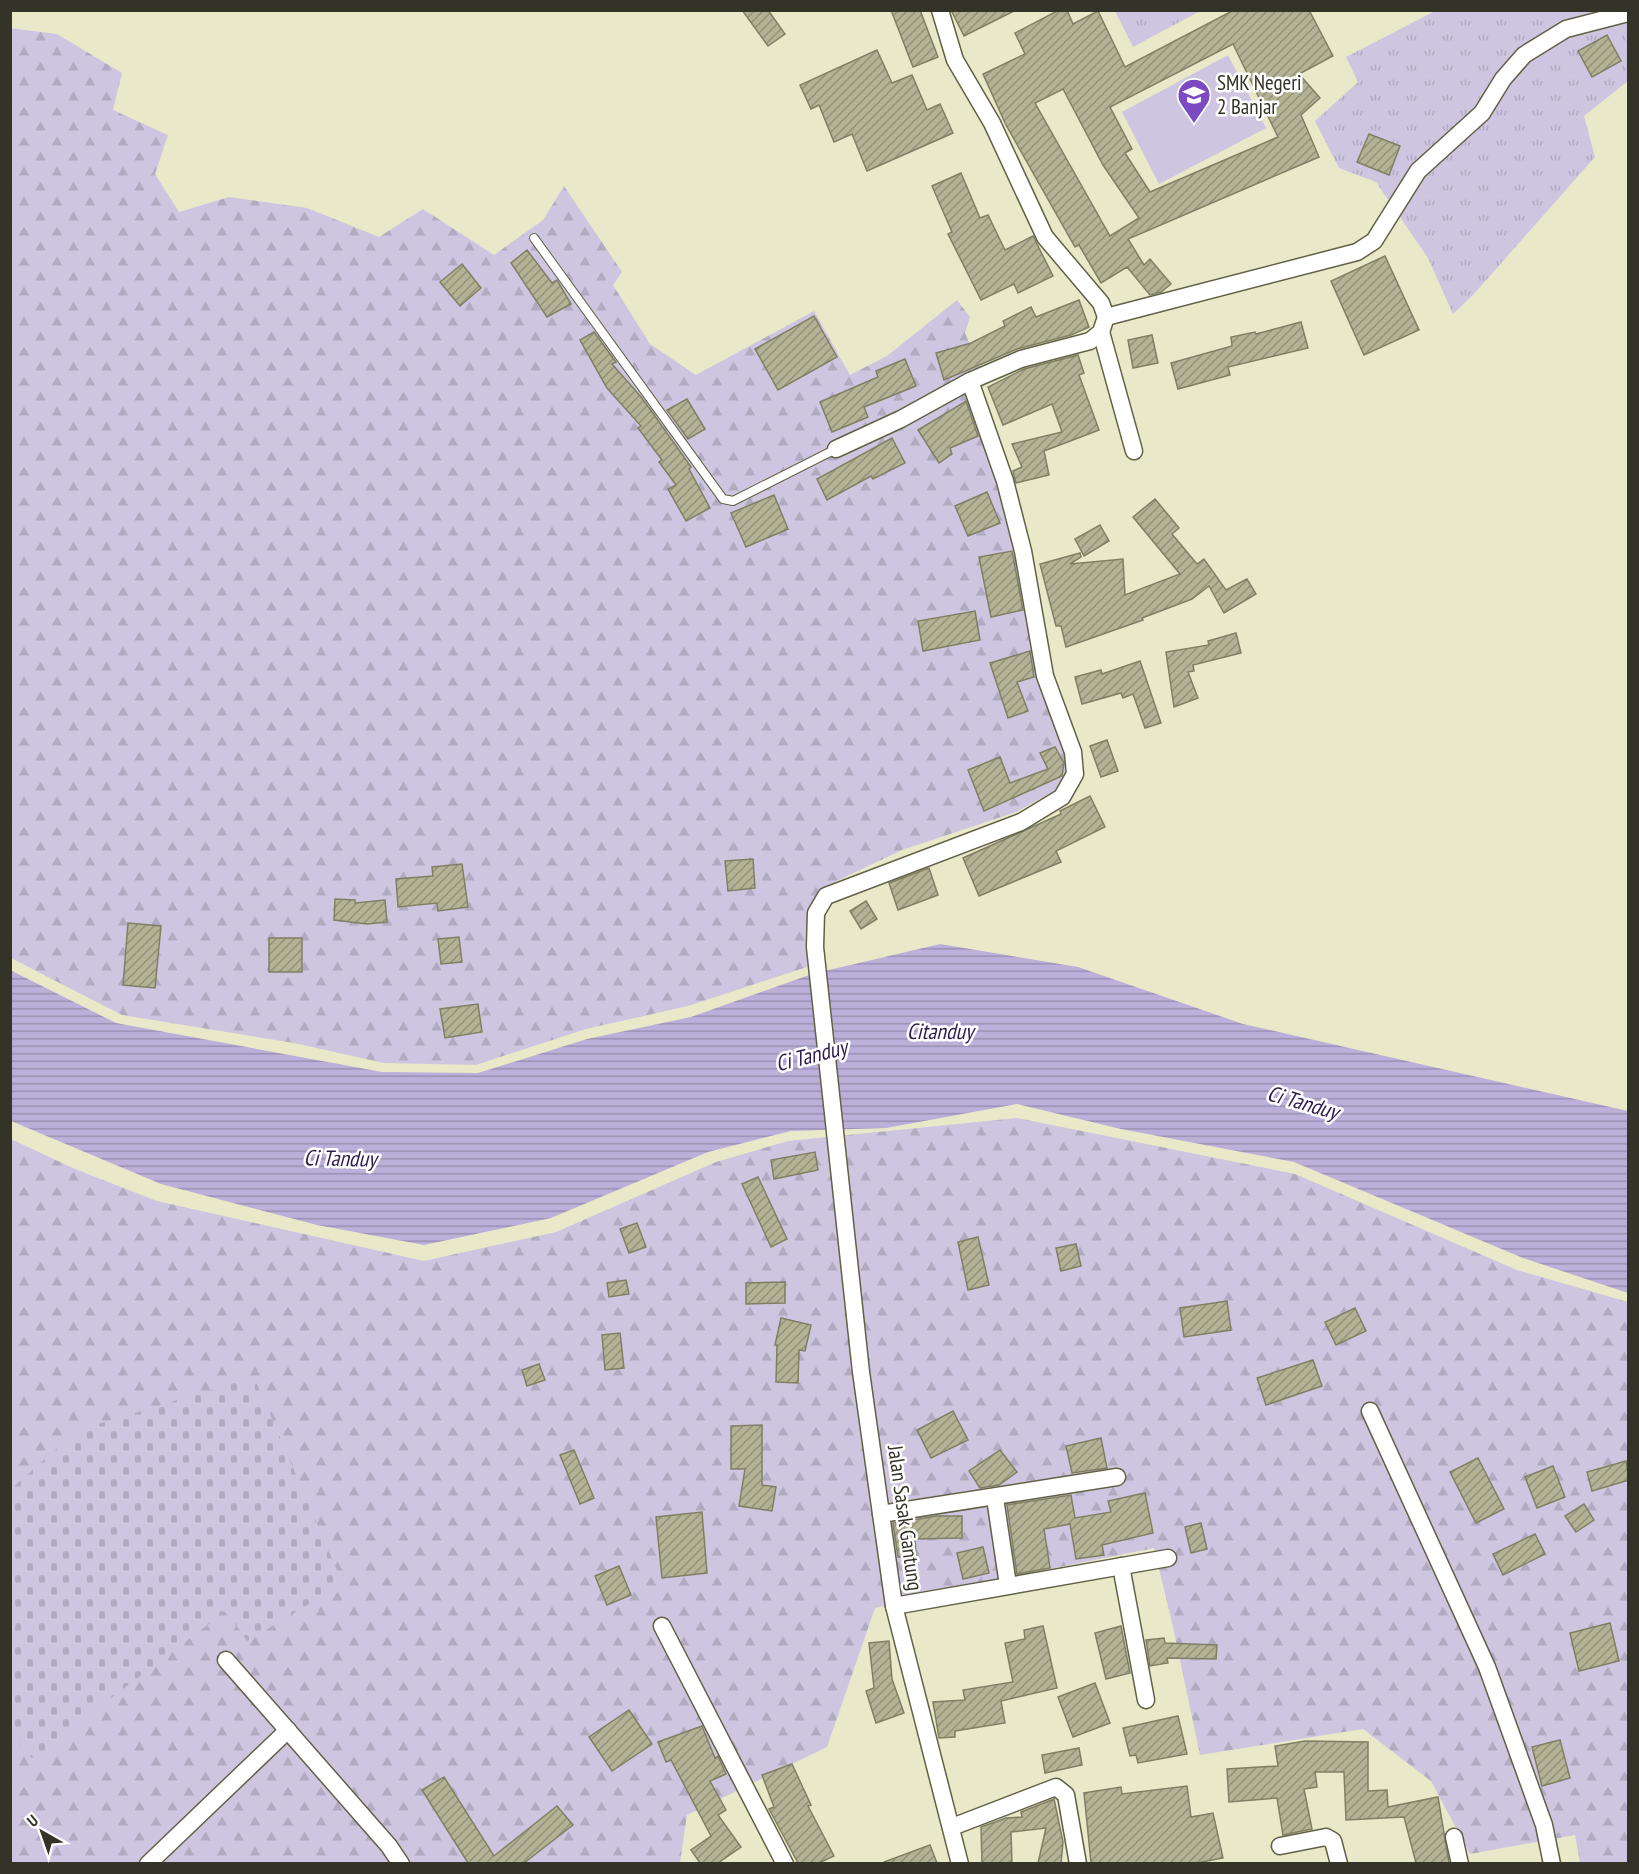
<svg xmlns="http://www.w3.org/2000/svg" width="1639" height="1874" font-family="'PT Sans Narrow',sans-serif">
	<style>
		.grass { fill: url(#grass-tufts) }
		.forest { fill: url(#forest-firs) }
		.cemetery { fill: url(#cemetery-stones) }
		.pitch { fill: #cec6e1 }
		.water { fill: url(#water-rules) }
		.building { fill: url(#building-hatch); stroke: #807f63; stroke-width: 1.5; fill-rule: evenodd }
		.lines { fill: none; stroke-linecap: round; stroke-linejoin: round }
		.service-casing { stroke: #626146; stroke-width: 10 }
		.minor-casing { stroke: #626146; stroke-width: 19 }
		.service { stroke: #fff; stroke-width: 8 }
		.minor { stroke: #fff; stroke-width: 16 }
		.labels { text-anchor: middle; stroke-width: 5; stroke-linejoin: round; paint-order: stroke }
		.poi-label { font-size: 21px; fill: #333327; stroke: #fff; text-anchor: start }
		.street-label { font-size: 21px; fill: #333327; stroke: #fff }
		.water-label { font-size: 22px; font-style: italic; fill: #301c4f; stroke: #fff }
	</style>
	<defs>
		<pattern id="grass-tufts" width="24" height="20" patternUnits="userSpaceOnUse" patternTransform="scale(1.5)"><rect width="24" height="20" fill="#cec6e1"/><path d="M3 7l-1-3M5 7V3M7 7l1-3M15 17l-1-3M17 17v-4M19 17l1-3" fill="none" stroke="#b1abc1"/></pattern>
		<pattern id="forest-firs" width="22" height="20" patternUnits="userSpaceOnUse" patternTransform="scale(1.5)"><rect width="22" height="20" fill="#cec6e1"/><path d="M5 1l3.5 6h-7zM16 11l3.5 6h-7z" fill="#b1abc1"/></pattern>
		<pattern id="cemetery-stones" width="16" height="16" patternUnits="userSpaceOnUse" patternTransform="scale(1.5)"><rect width="16" height="16" fill="#cec6e1"/><path d="M2 7V4a2 2 0 0 1 4 0v3zM10 15v-3a2 2 0 0 1 4 0v3z" fill="#b1abc1"/></pattern>
		<pattern id="water-rules" width="6" height="5" patternUnits="userSpaceOnUse" patternTransform="scale(1.5)"><rect width="6" height="5" fill="#bcb0da"/><path d="M0 2.5h6" fill="none" stroke="#9990b1"/></pattern>
		<pattern id="building-hatch" width="6" height="6" patternUnits="userSpaceOnUse" patternTransform="scale(1.5)"><rect width="6" height="6" fill="#b4b295"/><path d="M-1 1l2-2M0 6l6-6M5 7l2-2" fill="none" stroke="#93917a"/></pattern>
	</defs>
	<rect width="100%" height="100%" fill="#e9e8c9"/>
	<g class="grass">
		<polygon points="1115,11 1200,11 1133,47"/>
		<polygon points="1435,11 1628,11 1628,81 1584,116 1595,157 1473,295 1453,314 1428,258 1376,182 1339,168 1315,121 1358,82 1346,57"/>
	</g>
	<g class="forest">
		<polygon points="10,28 57,34 122,73 113,110 168,135 155,174 179,212 229,197 307,208 379,237 423,209 494,255 543,220 564,186 622,272 613,285 650,344 696,375 814,311 850,375 887,356 957,300 970,317 965,333 980,368 964,378 1000,483 1018,551 1038,682 1067,751 1069,770 1056,790 1016,812 902,850 824,887 807,912 807,967 688,1006 586,1029 476,1065 384,1063 294,1043 122,1015 11,958"/>
		<polygon points="1017,1118 1295,1174 1517,1270 1628,1302 1628,1863 1580,1863 1575,1835 1470,1854 1431,1781 1363,1729 1200,1755 1173,1627 1154,1548 995,1580 875,1608 827,1747 687,1815 680,1863 11,1864 11,1139 75,1169 157,1201 424,1261 556,1232 716,1162 788,1141"/>
	</g>
	<polygon class="cemetery" points="254,1377 343,1584 247,1641 226,1611 32,1758 11,1734 11,1646 17,1619 10,1556 11,1489 78,1430"/>
	<polygon class="pitch" points="1228,55 1266,128 1159,184 1122,112"/>
	<polygon class="water" points="940,944 1078,967 1243,1024 1628,1111 1628,1293 1523,1258 1294,1162 1121,1129 1017,1104 886,1128 791,1131 708,1152 551,1218 424,1245 317,1225 161,1184 11,1121 10,970 116,1023 382,1072 478,1073 587,1039 691,1017 812,974"/>
	<g class="building">
		<polygon points="742,10 768,10 785,34 768,46"/>
		<polygon points="891,10 920,10 938,57 913,67"/>
		<polygon points="951,10 1016,10 964,36"/>
		<path d="M1059,10H1067L1073,24L1098,11L1125,67L1234,10H1309L1333,56L1299,74L1320,98L1301,115L1319,157L1128,239L1144,265L1150,259L1171,284L1161,292L1150,295L1127,267L1101,283L1079,245L1075,247L1006,125L983,74L1025,54L1015,33ZM1233,44L1278,137L1150,192L1125,153L1132,149L1110,107ZM1063,89L1103,165L1139,218L1110,236L1035,103Z"/>
		<polygon points="1607,35 1621,61 1592,77 1578,51"/>
		<polygon points="877,50 892,83 912,75 927,110 940,104 953,133 867,171 852,134 834,142 819,105 811,109 800,85"/>
		<polygon points="1369,134 1400,146 1389,175 1357,162"/>
		<polygon points="961,173 980,218 988,215 1005,250 1033,236 1053,276 1018,293 1014,284 981,300 948,234 952,232 932,186"/>
		<polygon points="527,250 552,283 557,280 571,304 547,317 511,263"/>
		<polygon points="1385,256 1419,330 1364,355 1331,281"/>
		<polygon points="462,264 481,288 460,306 440,282"/>
		<polygon points="1079,300 1089,327 1071,335 1017,349 944,380 936,353 971,343 1005,326 1003,321 1031,307 1036,317"/>
		<polygon points="814,316 837,357 778,390 755,349"/>
		<polygon points="1301,322 1308,348 1228,367 1230,375 1178,389 1171,363 1232,346 1231,337 1255,332 1256,334"/>
		<polygon points="594,332 616,362 612,364 642,398 691,467 689,469 710,508 686,521 668,489 676,485 659,462 662,460 638,428 641,426 607,388 580,340"/>
		<polygon points="1152,335 1158,363 1133,368 1128,340"/>
		<polygon points="1078,355 1084,373 1079,375 1099,430 1044,451 1049,475 1016,483 1013,471 1022,467 1012,444 1062,432 1052,404 1003,425 988,387 1024,369"/>
		<polygon points="905,359 916,386 864,407 868,417 832,432 820,402 878,377 876,371"/>
		<polygon points="687,399 705,429 688,439 667,410"/>
		<polygon points="966,401 978,436 950,448 952,454 939,463 918,430"/>
		<polygon points="892,438 905,463 873,479 871,476 827,500 817,479"/>
		<polygon points="987,492 1000,523 968,536 955,506"/>
		<polygon points="774,495 788,529 746,547 731,513"/>
		<polygon points="1155,499 1179,528 1172,534 1197,564 1204,559 1226,590 1247,579 1256,594 1224,613 1209,586 1192,599 1142,618 1143,620 1066,647 1061,626 1056,626 1040,564 1080,553 1081,557 1070,564 1123,559 1125,595 1180,574 1133,517"/>
		<polygon points="1100,525 1109,541 1084,556 1075,539"/>
		<polygon points="1012,551 1023,610 991,617 979,557"/>
		<polygon points="975,611 980,640 923,651 918,621"/>
		<polygon points="1236,633 1241,653 1193,665 1194,671 1188,672 1198,698 1174,707 1166,652 1209,645 1208,641"/>
		<polygon points="1030,651 1034,677 1017,682 1028,711 1008,718 990,663"/>
		<polygon points="1140,661 1161,723 1145,728 1133,694 1123,698 1121,693 1082,704 1075,677 1101,670 1102,674"/>
		<polygon points="1107,740 1118,771 1101,777 1090,746"/>
		<polygon points="1055,747 1064,763 1062,776 984,811 968,770 1000,757 1010,783 1048,769 1040,753"/>
		<polygon points="1090,796 1105,827 1056,851 1061,862 979,896 963,858 1061,814 1060,811"/>
		<polygon points="753,859 755,888 728,891 725,861"/>
		<polygon points="462,864 468,907 438,911 437,903 398,907 396,879 433,876 432,867"/>
		<polygon points="929,868 938,895 898,910 889,883"/>
		<polygon points="335,899 355,900 355,903 385,900 387,922 367,924 334,920"/>
		<polygon points="866,901 877,919 861,929 850,911"/>
		<polygon points="128,923 161,926 155,988 123,985"/>
		<polygon points="459,937 462,962 441,964 438,939"/>
		<rect x="269" y="938" width="33" height="34"/>
		<polygon points="478,1004 482,1032 445,1038 440,1009"/>
		<polygon points="815,1152 818,1170 774,1179 771,1160"/>
		<polygon points="758,1177 787,1239 771,1247 742,1184"/>
		<polygon points="637,1223 646,1247 629,1253 620,1229"/>
		<polygon points="978,1237 989,1285 968,1290 958,1242"/>
		<polygon points="1076,1244 1081,1266 1061,1271 1056,1248"/>
		<polygon points="626,1280 629,1294 609,1297 607,1283"/>
		<polygon points="785,1282 785,1303 746,1304 746,1283"/>
		<polygon points="1227,1301 1231,1330 1184,1337 1180,1308"/>
		<polygon points="1355,1308 1366,1331 1336,1345 1325,1322"/>
		<polygon points="781,1318 811,1325 805,1351 799,1350 798,1383 776,1382 777,1345 775,1345"/>
		<polygon points="620,1333 624,1368 605,1370 602,1335"/>
		<polygon points="1313,1360 1322,1386 1266,1405 1257,1378"/>
		<polygon points="539,1364 545,1380 527,1386 522,1370"/>
		<polygon points="953,1411 968,1440 931,1458 917,1430"/>
		<polygon points="762,1425 762,1485 776,1487 772,1511 739,1506 745,1469 731,1469 731,1426"/>
		<polygon points="1101,1438 1107,1468 1072,1473 1066,1446"/>
		<polygon points="574,1450 594,1498 580,1504 560,1455"/>
		<polygon points="1000,1450 1017,1472 999,1485 980,1488 969,1471"/>
		<polygon points="1478,1458 1504,1509 1476,1523 1450,1472"/>
		<polygon points="1626,1461 1629,1480 1592,1491 1587,1472"/>
		<polygon points="1553,1466 1565,1497 1537,1508 1525,1477"/>
		<polygon points="1145,1493 1153,1533 1102,1545 1104,1555 1076,1559 1070,1524 1044,1529 1050,1568 1017,1574 1007,1505 1071,1495 1075,1518 1111,1512 1108,1501"/>
		<polygon points="1584,1504 1594,1520 1576,1532 1565,1516"/>
		<polygon points="702,1512 707,1573 662,1578 656,1517"/>
		<polygon points="937,1516 962,1516 962,1538 915,1539 916,1557 898,1557 893,1523"/>
		<polygon points="1201,1523 1207,1549 1191,1553 1185,1527"/>
		<polygon points="1535,1534 1545,1554 1503,1575 1493,1554"/>
		<polygon points="983,1547 989,1573 963,1579 957,1553"/>
		<polygon points="619,1566 631,1595 607,1605 595,1576"/>
		<polygon points="1610,1623 1619,1661 1579,1671 1570,1633"/>
		<polygon points="1043,1626 1057,1688 1001,1701 1005,1723 955,1731 955,1737 939,1738 933,1702 965,1700 963,1690 1013,1682 1005,1643 1025,1639 1024,1630"/>
		<polygon points="1121,1626 1130,1673 1106,1679 1095,1633"/>
		<polygon points="1164,1638 1165,1643 1217,1645 1216,1659 1167,1658 1168,1663 1150,1666 1146,1640"/>
		<polygon points="889,1641 892,1679 904,1713 876,1723 866,1691 874,1688 869,1643"/>
		<polygon points="1095,1683 1110,1723 1073,1737 1058,1697"/>
		<polygon points="629,1710 652,1744 612,1771 589,1737"/>
		<polygon points="1178,1716 1187,1754 1138,1763 1136,1755 1130,1756 1123,1728"/>
		<polygon points="702,1726 715,1758 718,1756 726,1774 710,1781 726,1810 718,1815 741,1847 718,1863 700,1863 691,1850 711,1836 671,1760 666,1762 658,1742"/>
		<polygon points="1560,1740 1570,1778 1542,1786 1532,1747"/>
		<polygon points="1305,1741 1368,1742 1368,1791 1387,1790 1388,1807 1438,1797 1449,1863 1416,1863 1404,1817 1346,1820 1344,1772 1315,1772 1317,1787 1304,1789 1312,1829 1283,1835 1277,1798 1229,1802 1227,1769 1278,1766 1275,1746"/>
		<polygon points="1079,1748 1082,1765 1045,1773 1042,1755"/>
		<polygon points="792,1764 811,1805 808,1806 834,1856 819,1863 798,1863 769,1809 774,1807 762,1775"/>
		<polygon points="444,1777 494,1856 557,1806 573,1825 524,1863 468,1863 422,1790"/>
		<polygon points="1187,1786 1191,1817 1213,1813 1223,1858 1197,1863 1091,1863 1084,1793 1121,1787 1122,1794"/>
		<polygon points="1054,1799 1063,1842 1061,1863 1038,1863 1046,1828 1011,1832 1012,1863 982,1863 981,1827 1006,1818 1022,1817 1021,1812"/>
		<polygon points="930,1845 937,1863 884,1863 884,1862"/>
	</g>
	<g class="lines">
		<defs>
			<polyline id="service" points="534,238 723,499 733,501 836,449"/>
			<g id="minor">
				<polyline points="1106,317 1357,252 1374,241 1418,171 1482,113 1503,79 1524,55 1566,29 1628,13"/>
				<polyline points="1101,332 1134,451"/>
				<polyline points="836,449 901,419 970,381 1021,359 1090,341 1101,332 1106,317 1101,303 1045,237 992,123 955,60 940,10"/>
				<polyline points="1370,1411 1487,1667 1544,1825 1552,1864"/>
				<polyline points="995,1498 1008,1585"/>
				<polyline points="881,1514 1117,1477"/>
				<polyline points="1121,1566 1146,1700"/>
				<polyline points="894,1606 1168,1558"/>
				<polyline points="662,1626 785,1864"/>
				<polyline points="226,1660 389,1846 401,1864"/>
				<polyline points="952,1827 1056,1787 1066,1795 1078,1864"/>
				<polyline points="1454,1837 1460,1864"/>
				<polyline points="1280,1846 1326,1837 1333,1841 1339,1864"/>
				<polyline points="148,1864 288,1730"/>
				<polyline points="960,1864 894,1606 861,1372 815,947 816,913 826,896 1021,822 1062,797 1075,774 1073,752 1045,676 1023,551 1005,481 970,381"/>
			</g>
		</defs>
		<use href="#service" class="service-casing"/>
		<use href="#minor" class="minor-casing"/>
		<use href="#service" class="service"/>
		<use href="#minor" class="minor"/>
	</g>
	<defs>
		<symbol id="school-pin" viewBox="-11 -11 22 30"><path d="M0 17L-7.5 6A9.5 9.5 0 1 1 7.5 6Z" fill="#7b4ac2" stroke="#fff"/><path d="M0-5L7-2L0 1L-7-2ZM-4 1L0 2.5L4 1V4Q0 6-4 4Z" fill="#fff"/></symbol>
	</defs>
	<g fill-rule="evenodd">
		<use href="#school-pin" x="1175" y="76" width="38" height="52"/>
	</g>
	<g class="labels">
		<g class="poi-label">
			<text x="1217" y="90">SMK Negeri<tspan x="1217" dy="24">2 Banjar</tspan></text>
		</g>
		<g class="street-label">
			<text transform="translate(905 1518) rotate(82)" y="7">Jalan Sasak Gantung</text>
		</g>
		<g class="water-label">
			<text x="940" y="1039">Citanduy</text>
			<text transform="translate(811 1055) rotate(-14)" y="8">Ci Tanduy</text>
			<text transform="translate(1303 1102) rotate(16)" y="8">Ci Tanduy</text>
			<text transform="translate(340 1158) rotate(1)" y="8">Ci Tanduy</text>
		</g>
	</g>
	<rect width="1639" height="1874" fill="none" stroke="#333327" stroke-width="24"/>
	<g transform="translate(42 1832) rotate(320)" stroke="#ffffff" stroke-width="4.5" paint-order="stroke">
	<path d="M0-4.5L10 22L0 15L-10 22Z" fill="#333327"/>
	<text y="-9" font-size="16" font-weight="bold" text-anchor="middle" fill="#333327">U</text>
	</g>
</svg>
